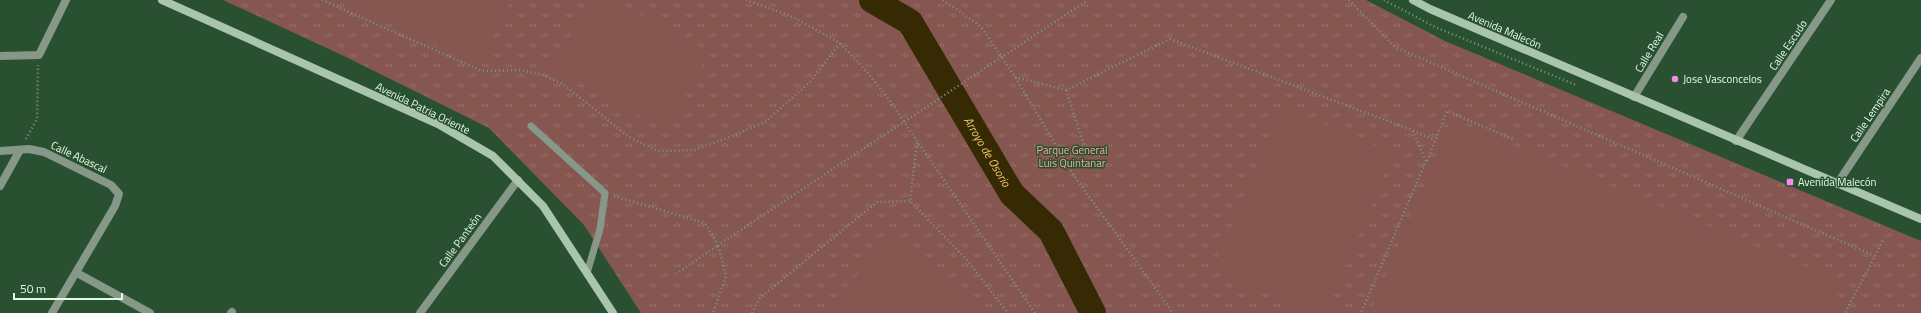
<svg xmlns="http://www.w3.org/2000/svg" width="1921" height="313" font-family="'Titillium Web',sans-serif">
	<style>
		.grass { fill: url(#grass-tufts) }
		.garden { fill: #865750 }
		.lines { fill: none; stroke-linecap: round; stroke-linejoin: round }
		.river { stroke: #362a05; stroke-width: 26 }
		.path { stroke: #79997f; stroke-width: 2.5; stroke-dasharray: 1 3; stroke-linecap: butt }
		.lane { stroke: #869888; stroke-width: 7 }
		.street { stroke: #869888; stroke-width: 8 }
		.secondary { stroke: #a9c6ac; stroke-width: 8 }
		.poi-dot { fill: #f489f0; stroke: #295131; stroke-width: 1.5 }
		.labels { text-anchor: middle; stroke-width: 3; stroke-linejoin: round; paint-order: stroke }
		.street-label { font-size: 11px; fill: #e4fae7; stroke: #295131 }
		.poi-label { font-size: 11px; fill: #e4fae7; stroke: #295131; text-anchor: start }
		.park-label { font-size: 11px; fill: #fbab9f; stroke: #295131 }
		.water-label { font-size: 12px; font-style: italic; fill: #ecc86b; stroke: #295131 }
	</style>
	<defs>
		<pattern id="grass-tufts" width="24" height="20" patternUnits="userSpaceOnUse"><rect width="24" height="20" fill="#865750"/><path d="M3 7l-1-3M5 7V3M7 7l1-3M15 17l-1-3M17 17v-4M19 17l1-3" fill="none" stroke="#977069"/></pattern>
	</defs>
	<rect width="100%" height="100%" fill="#295131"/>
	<polygon class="grass" points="223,0 1366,0 1445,41 1921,241 1921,313 641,313 584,225 489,128 346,57"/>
	<g class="garden">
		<polygon points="342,0 511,0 479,66"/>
		<polygon points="590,0 614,0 709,52 667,130 552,68"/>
		<polygon points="1281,107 1393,153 1326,313 1314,313 1213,271"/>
		<polygon points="1452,120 1844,283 1829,313 1370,313"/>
		<polygon points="890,238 978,313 821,313 824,309 826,310"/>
	</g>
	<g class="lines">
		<path class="river" id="s1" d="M872,0L910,22L1012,194L1051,231L1093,313"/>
		<g class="path">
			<polyline points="322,0 482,71 520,70 543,75 563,84 629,137 658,151 695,150 727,138 765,122 810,82 840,43"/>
			<polyline points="746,0 791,16 840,43 867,72 887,97 1035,313"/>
			<polyline points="943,0 979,25 985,32 1015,77 1073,174 1173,313"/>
			<polyline points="1349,0 1395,47 1875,256 1845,313"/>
			<polyline points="1384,0 1435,27 1576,85"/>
			<polyline points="1015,77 1066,90 1170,39 1412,130 1426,161 1361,313"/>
			<polyline points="1066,90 1088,158"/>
			<polyline points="1413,131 1435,140"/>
			<polyline points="26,139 37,119 38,65"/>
			<polyline points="917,143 910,201 967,260 1008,313"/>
			<polyline points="1427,161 1447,111 1515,140"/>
			<polyline points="614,196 705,223 718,245 1088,0"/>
			<polyline points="1875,256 1883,240"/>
			<polyline points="676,274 718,245 726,276 713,313"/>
			<polyline points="752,313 760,298 877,202 910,201"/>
		</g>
		<polyline class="lane" points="531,126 605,193 600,229 587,273"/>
		<g class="street">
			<polyline points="0,56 39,55 66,0"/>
			<polyline points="1634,97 1683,17"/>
			<polyline points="1736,141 1831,0"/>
			<polyline points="0,151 29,149 44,152 111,185 119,194 115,206 52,313"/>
			<polyline points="1837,184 1921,58"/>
			<polyline points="0,186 20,150"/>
			<polyline points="77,273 150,313"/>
			<polyline points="231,313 232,312"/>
			<polyline points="420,313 518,180"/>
		</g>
		<g class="secondary">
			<polyline points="162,0 438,124 493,156 543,206 613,313"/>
			<polyline points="1413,0 1430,9 1921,219"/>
		</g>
	</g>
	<g class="poi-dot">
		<circle cx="1675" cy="79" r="4"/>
		<rect x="1786" y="178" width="8" height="8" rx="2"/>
	</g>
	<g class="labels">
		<g class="street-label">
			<text transform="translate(1505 30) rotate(23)" y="4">Avenida Malecón</text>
			<text transform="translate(1788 45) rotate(-56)" y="4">Calle Escudo</text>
			<text transform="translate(1649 52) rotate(-59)" y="4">Calle Real</text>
			<text transform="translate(423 108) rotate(26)" y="4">Avenida Patria Oriente</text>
			<text transform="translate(1870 115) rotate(-56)" y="4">Calle Lempira</text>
			<text transform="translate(79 157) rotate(25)" y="4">Calle Abascal</text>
			<text transform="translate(460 240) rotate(-54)" y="4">Calle Panteón</text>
		</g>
		<g class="poi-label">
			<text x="1683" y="83">Jose Vasconcelos</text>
			<text x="1798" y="186">Avenida Malecón</text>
		</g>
		<g class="park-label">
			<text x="1072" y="154">Parque General<tspan x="1072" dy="13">Luis Quintanar</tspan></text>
		</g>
		<g class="water-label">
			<text dy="4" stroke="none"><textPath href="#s1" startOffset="195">Arroyo de Osorio</textPath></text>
		</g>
	</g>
	<path d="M14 293v6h108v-6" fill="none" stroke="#e4fae7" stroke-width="2"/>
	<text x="20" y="293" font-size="12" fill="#e4fae7" stroke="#295131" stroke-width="3" paint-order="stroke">50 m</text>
</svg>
